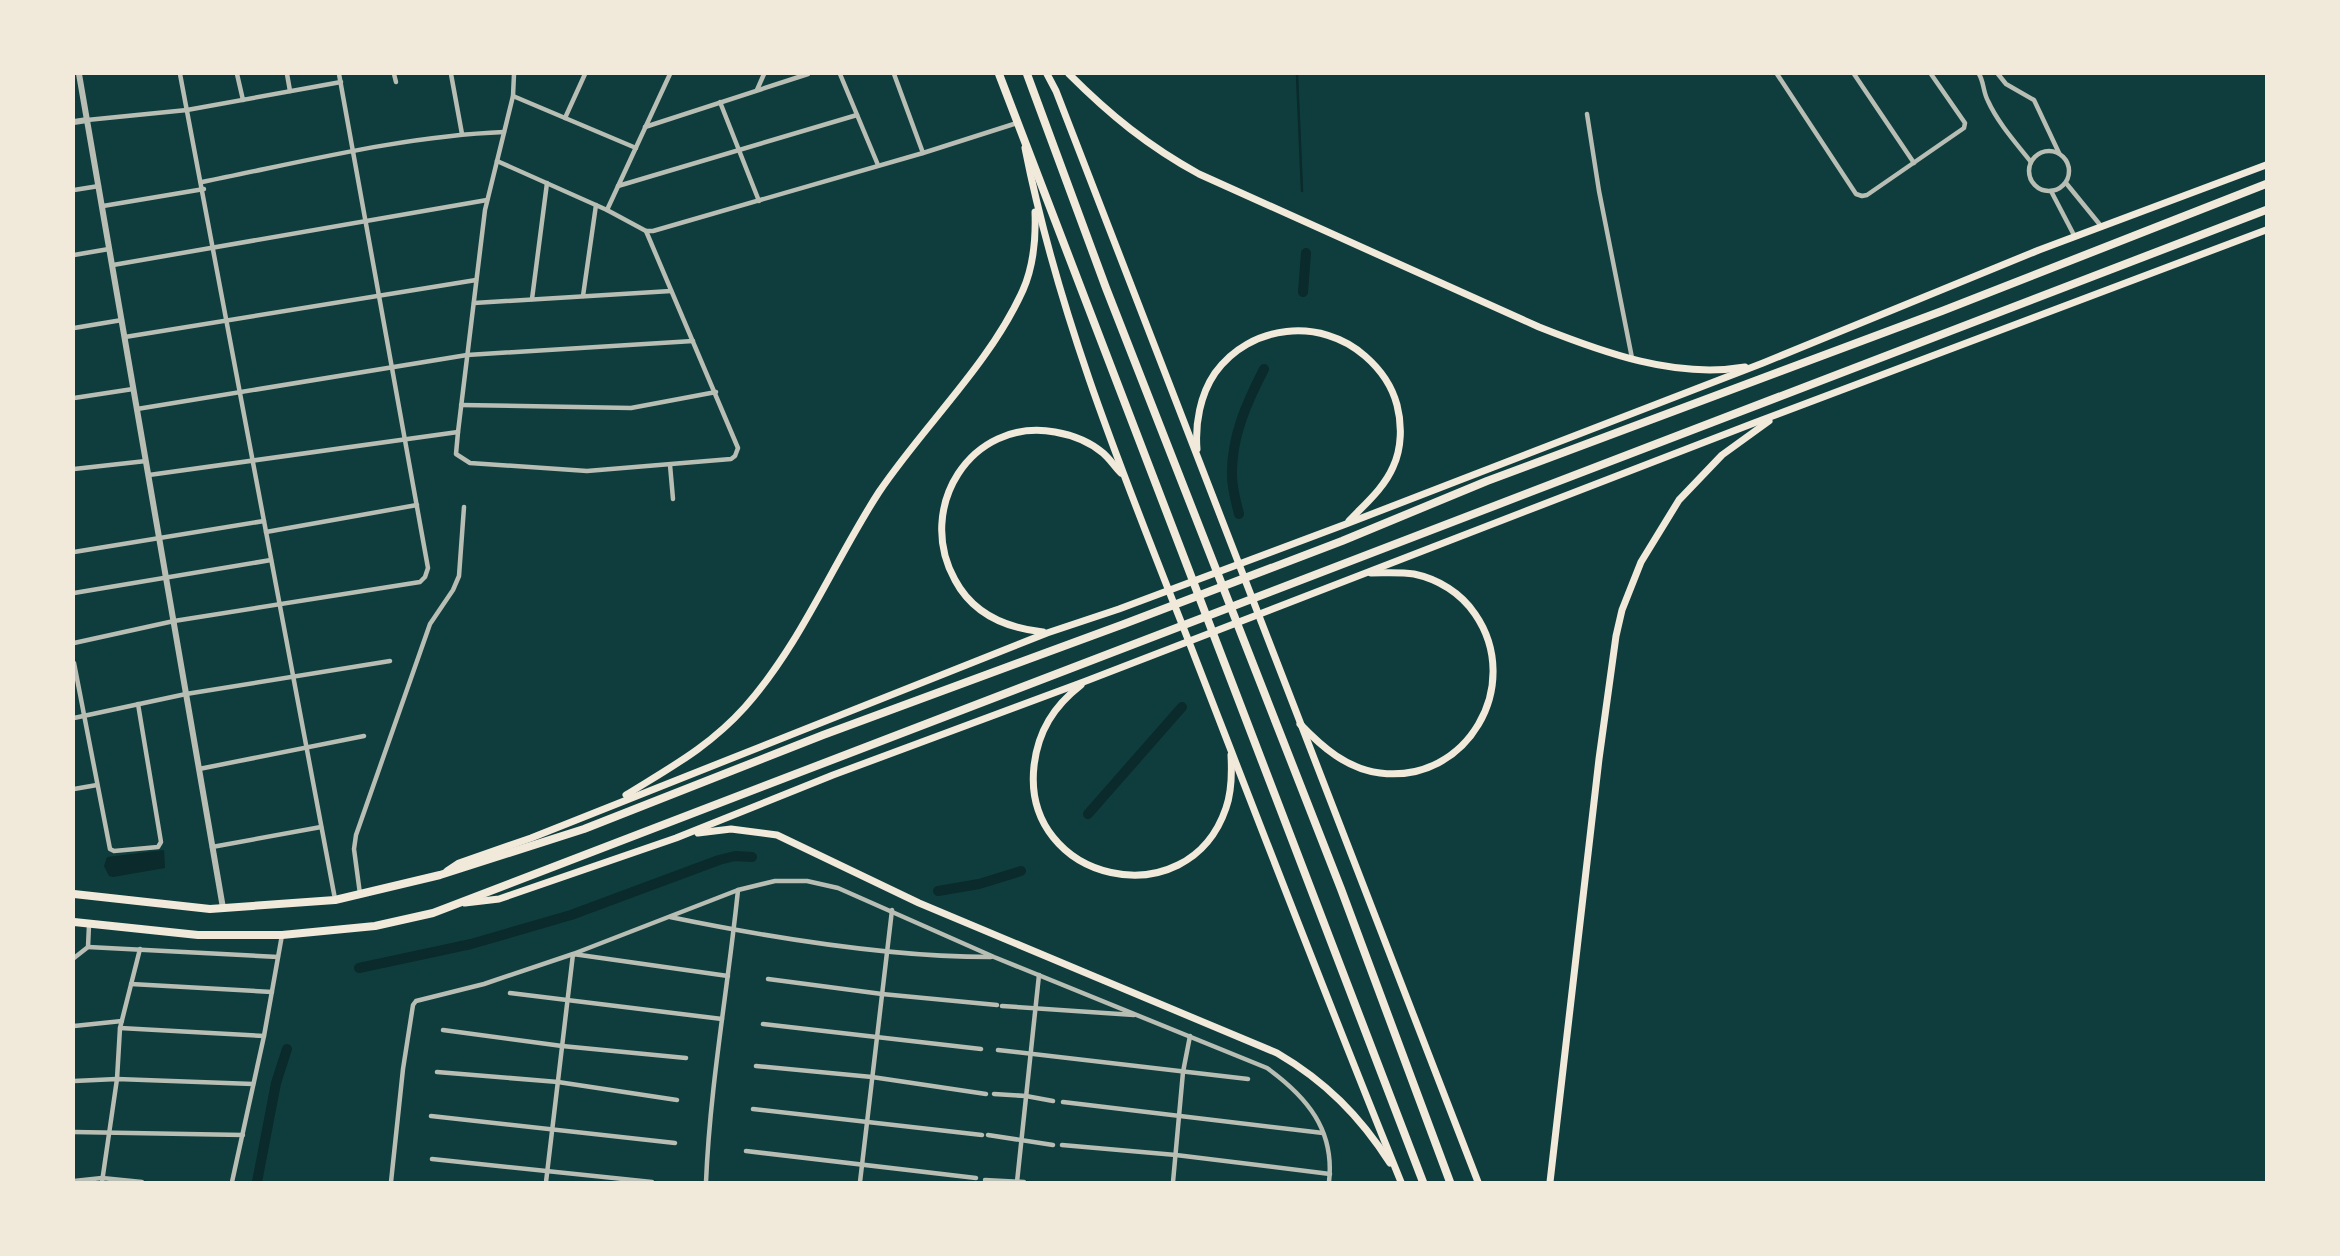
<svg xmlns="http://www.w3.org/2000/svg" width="2340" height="1256" font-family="'Roboto Condensed',sans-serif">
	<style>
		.water { fill: #0a2a2b }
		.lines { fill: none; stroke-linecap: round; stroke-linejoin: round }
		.stream { stroke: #0a2a2b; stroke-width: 2.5 }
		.canal { stroke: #0a2a2b; stroke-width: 10 }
		.minor { stroke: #b8beb3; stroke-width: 4.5 }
		.tertiary { stroke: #b8beb3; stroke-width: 6 }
		.primary { stroke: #f1e9da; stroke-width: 7 }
		.trunk { stroke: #f1e9da; stroke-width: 8 }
	</style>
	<rect width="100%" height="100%" fill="#0f3d3e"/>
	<polygon class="water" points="164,850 165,868 113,877 109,876 104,866 107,857"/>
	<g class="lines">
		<polyline class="stream" points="1297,74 1302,191"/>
		<g class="canal">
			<polyline points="1303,292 1306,253"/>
			<path d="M1239,514C1236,502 1232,488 1232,476C1231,437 1247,402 1264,369"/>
			<polyline points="1088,814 1182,707"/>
			<polyline points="938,891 979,884 1021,871"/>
			<polyline points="359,968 471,944 571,915 719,860 735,856 752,857"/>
			<polyline points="257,1182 276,1083 287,1049"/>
		</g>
		<g class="minor">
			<polyline points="180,74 335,899"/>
			<polyline points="237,74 243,100"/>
			<polyline points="287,74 290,91"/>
			<polyline points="394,74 396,82"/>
			<polyline points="451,74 462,134"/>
			<polyline points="514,74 513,96 485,210 458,432 456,454 470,463 587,471 731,459 735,456 738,448 646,231"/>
			<polyline points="840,74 878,165"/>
			<polyline points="894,74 923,153"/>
			<polyline points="1777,74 1856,194 1862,196 1867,195 1964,128 1965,123 1931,74"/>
			<polyline points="1854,74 1914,163"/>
			<path d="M1979,74C1984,82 1983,92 1988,101C1998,123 2016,143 2031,162"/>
			<polyline points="1998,74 2006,84 2034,100 2059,153"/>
			<polyline points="757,90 764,74"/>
			<polyline points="513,96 636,148"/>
			<polyline points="720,102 759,201"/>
			<polyline points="1587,114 1599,191 1632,358"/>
			<polyline points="565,118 585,74"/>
			<polyline points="87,120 187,110 341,82"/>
			<polyline points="645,127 808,74"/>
			<circle cx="2049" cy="171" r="20"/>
			<polyline points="497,161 607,210 646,231 653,231 923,153 1017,123"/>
			<path d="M202,182C302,162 403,136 504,132"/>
			<polyline points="2066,183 2101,226"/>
			<polyline points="618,186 857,115"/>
			<polyline points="74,190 99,186"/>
			<polyline points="2051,191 2075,237"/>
			<polyline points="103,206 204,189"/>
			<polyline points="607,210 670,74"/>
			<polyline points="74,255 109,249"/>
			<polyline points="113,265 487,200"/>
			<polyline points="583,296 596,205"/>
			<polyline points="532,299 547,183"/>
			<polyline points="474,303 671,291"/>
			<polyline points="74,328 122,320"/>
			<polyline points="125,337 476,280"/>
			<polyline points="74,398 133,389"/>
			<polyline points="461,405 631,408 716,392"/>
			<polyline points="137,409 467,355 693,341"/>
			<polyline points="670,465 673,499"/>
			<polyline points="74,469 146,461"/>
			<polyline points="149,475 458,432"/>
			<polyline points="266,532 417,505"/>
			<polyline points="74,552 264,521"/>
			<polyline points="74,593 271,560"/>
			<polyline points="74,643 174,621 420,582 425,577 428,568 339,74"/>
			<polyline points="74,663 110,849 114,851 158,847 161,842 138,704"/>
			<polyline points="74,718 186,694 390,661"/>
			<polyline points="199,769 364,736"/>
			<polyline points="74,789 97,785"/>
			<polyline points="212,847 321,827"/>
			<polyline points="360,894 354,849 356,835 430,624 453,590 459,576 464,507"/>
			<path d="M670,917C772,938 887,957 991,957"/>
			<polyline points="88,947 278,957"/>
			<polyline points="74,958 88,947 89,925"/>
			<polyline points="768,979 882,994 997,1005"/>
			<polyline points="131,984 272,992"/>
			<polyline points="510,993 722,1019"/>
			<polyline points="1002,1006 1134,1015"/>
			<polyline points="763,1024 981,1049"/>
			<polyline points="74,1026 122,1021"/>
			<polyline points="120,1028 264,1036"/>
			<polyline points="443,1030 562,1046 686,1058"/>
			<polyline points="998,1050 1248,1079"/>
			<polyline points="756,1066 872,1077 986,1094"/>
			<polyline points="437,1072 558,1082 677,1100"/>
			<polyline points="74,1081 117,1079 253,1084"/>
			<polyline points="994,1094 1026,1096 1053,1101"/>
			<polyline points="1063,1102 1323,1133"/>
			<polyline points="753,1109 982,1135"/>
			<polyline points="431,1116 675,1143"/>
			<polyline points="74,1132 243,1135"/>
			<polyline points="988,1135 1053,1145"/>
			<polyline points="1062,1145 1176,1155 1330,1174"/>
			<polyline points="746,1151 976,1178"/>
			<polyline points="432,1159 652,1182"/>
			<polyline points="985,1180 1024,1182"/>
			<polyline points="74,1181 102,1178 142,1182"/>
			<polyline points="102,1182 117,1079 120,1028 140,949"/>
			<polyline points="232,1182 264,1036 282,935"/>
			<path d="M391,1182L403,1069L413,1005L416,1001L484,984L573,954L738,890L775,881H807L838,888L994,957L1267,1068C1307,1097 1335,1130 1329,1182"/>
			<polyline points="546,1182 573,954 728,976"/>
			<path d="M706,1182C710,1085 728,988 738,890"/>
			<polyline points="860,1182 892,910"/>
			<polyline points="1017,1182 1039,975"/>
			<polyline points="1173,1182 1183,1072 1190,1036"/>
		</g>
		<g class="tertiary">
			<polyline points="79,74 223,908"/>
			<polyline points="74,122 87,120"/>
		</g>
		<g class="primary">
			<polyline points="1047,74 1056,91 1478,1182"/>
			<path d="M1069,74C1110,115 1148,146 1199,174L1539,327C1602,352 1675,379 1745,367"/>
			<path d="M1025,148C1059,320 1127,484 1191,647C1260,825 1329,1005 1401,1182"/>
			<path d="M1197,449C1195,424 1200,395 1215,373C1250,324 1321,317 1365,356C1380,369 1392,386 1397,405C1402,424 1402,448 1393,467C1384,488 1365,504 1349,521"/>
			<path d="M1043,632C1006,628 973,614 955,580C915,509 970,417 1055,432C1072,435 1090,442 1103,453C1110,459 1115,467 1121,473"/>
			<path d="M1081,685C1054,706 1038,731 1034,766C1021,882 1188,920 1226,808C1232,791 1232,773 1231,755"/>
			<path d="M1300,724C1322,747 1347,769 1380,773C1467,784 1524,685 1475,614C1461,593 1438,579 1414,574C1400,572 1386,573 1371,573"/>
			<path d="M626,795C671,767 709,747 745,707C801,644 833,563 879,492C925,424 989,365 1023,290C1034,265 1036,239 1035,212"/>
			<path d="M698,833L731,829L777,835L919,903L1277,1053C1325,1081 1360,1116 1390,1163"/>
			<polyline points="447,871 459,863 531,838 1047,633 1119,609 1346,524 1763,363 2039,250 2266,165"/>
			<polyline points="465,903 499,899 676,838 833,775 1086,681 1754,423 2266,230"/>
			<polyline points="1550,1182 1599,759 1616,636 1622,610 1641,562 1679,500 1722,455 1769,421"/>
		</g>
		<g class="trunk">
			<polyline points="999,74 1423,1182"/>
			<polyline points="1027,74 1106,288 1341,889 1450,1182"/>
			<polyline points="74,894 210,909 335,900 440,875 584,829 823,735 1124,624 1342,541 1487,481 1942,311 2266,184"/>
			<polyline points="74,922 198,935 282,935 375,926 433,913 2266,210"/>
		</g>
	</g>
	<rect width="2340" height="1256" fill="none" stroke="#f1e9da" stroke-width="150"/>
</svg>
